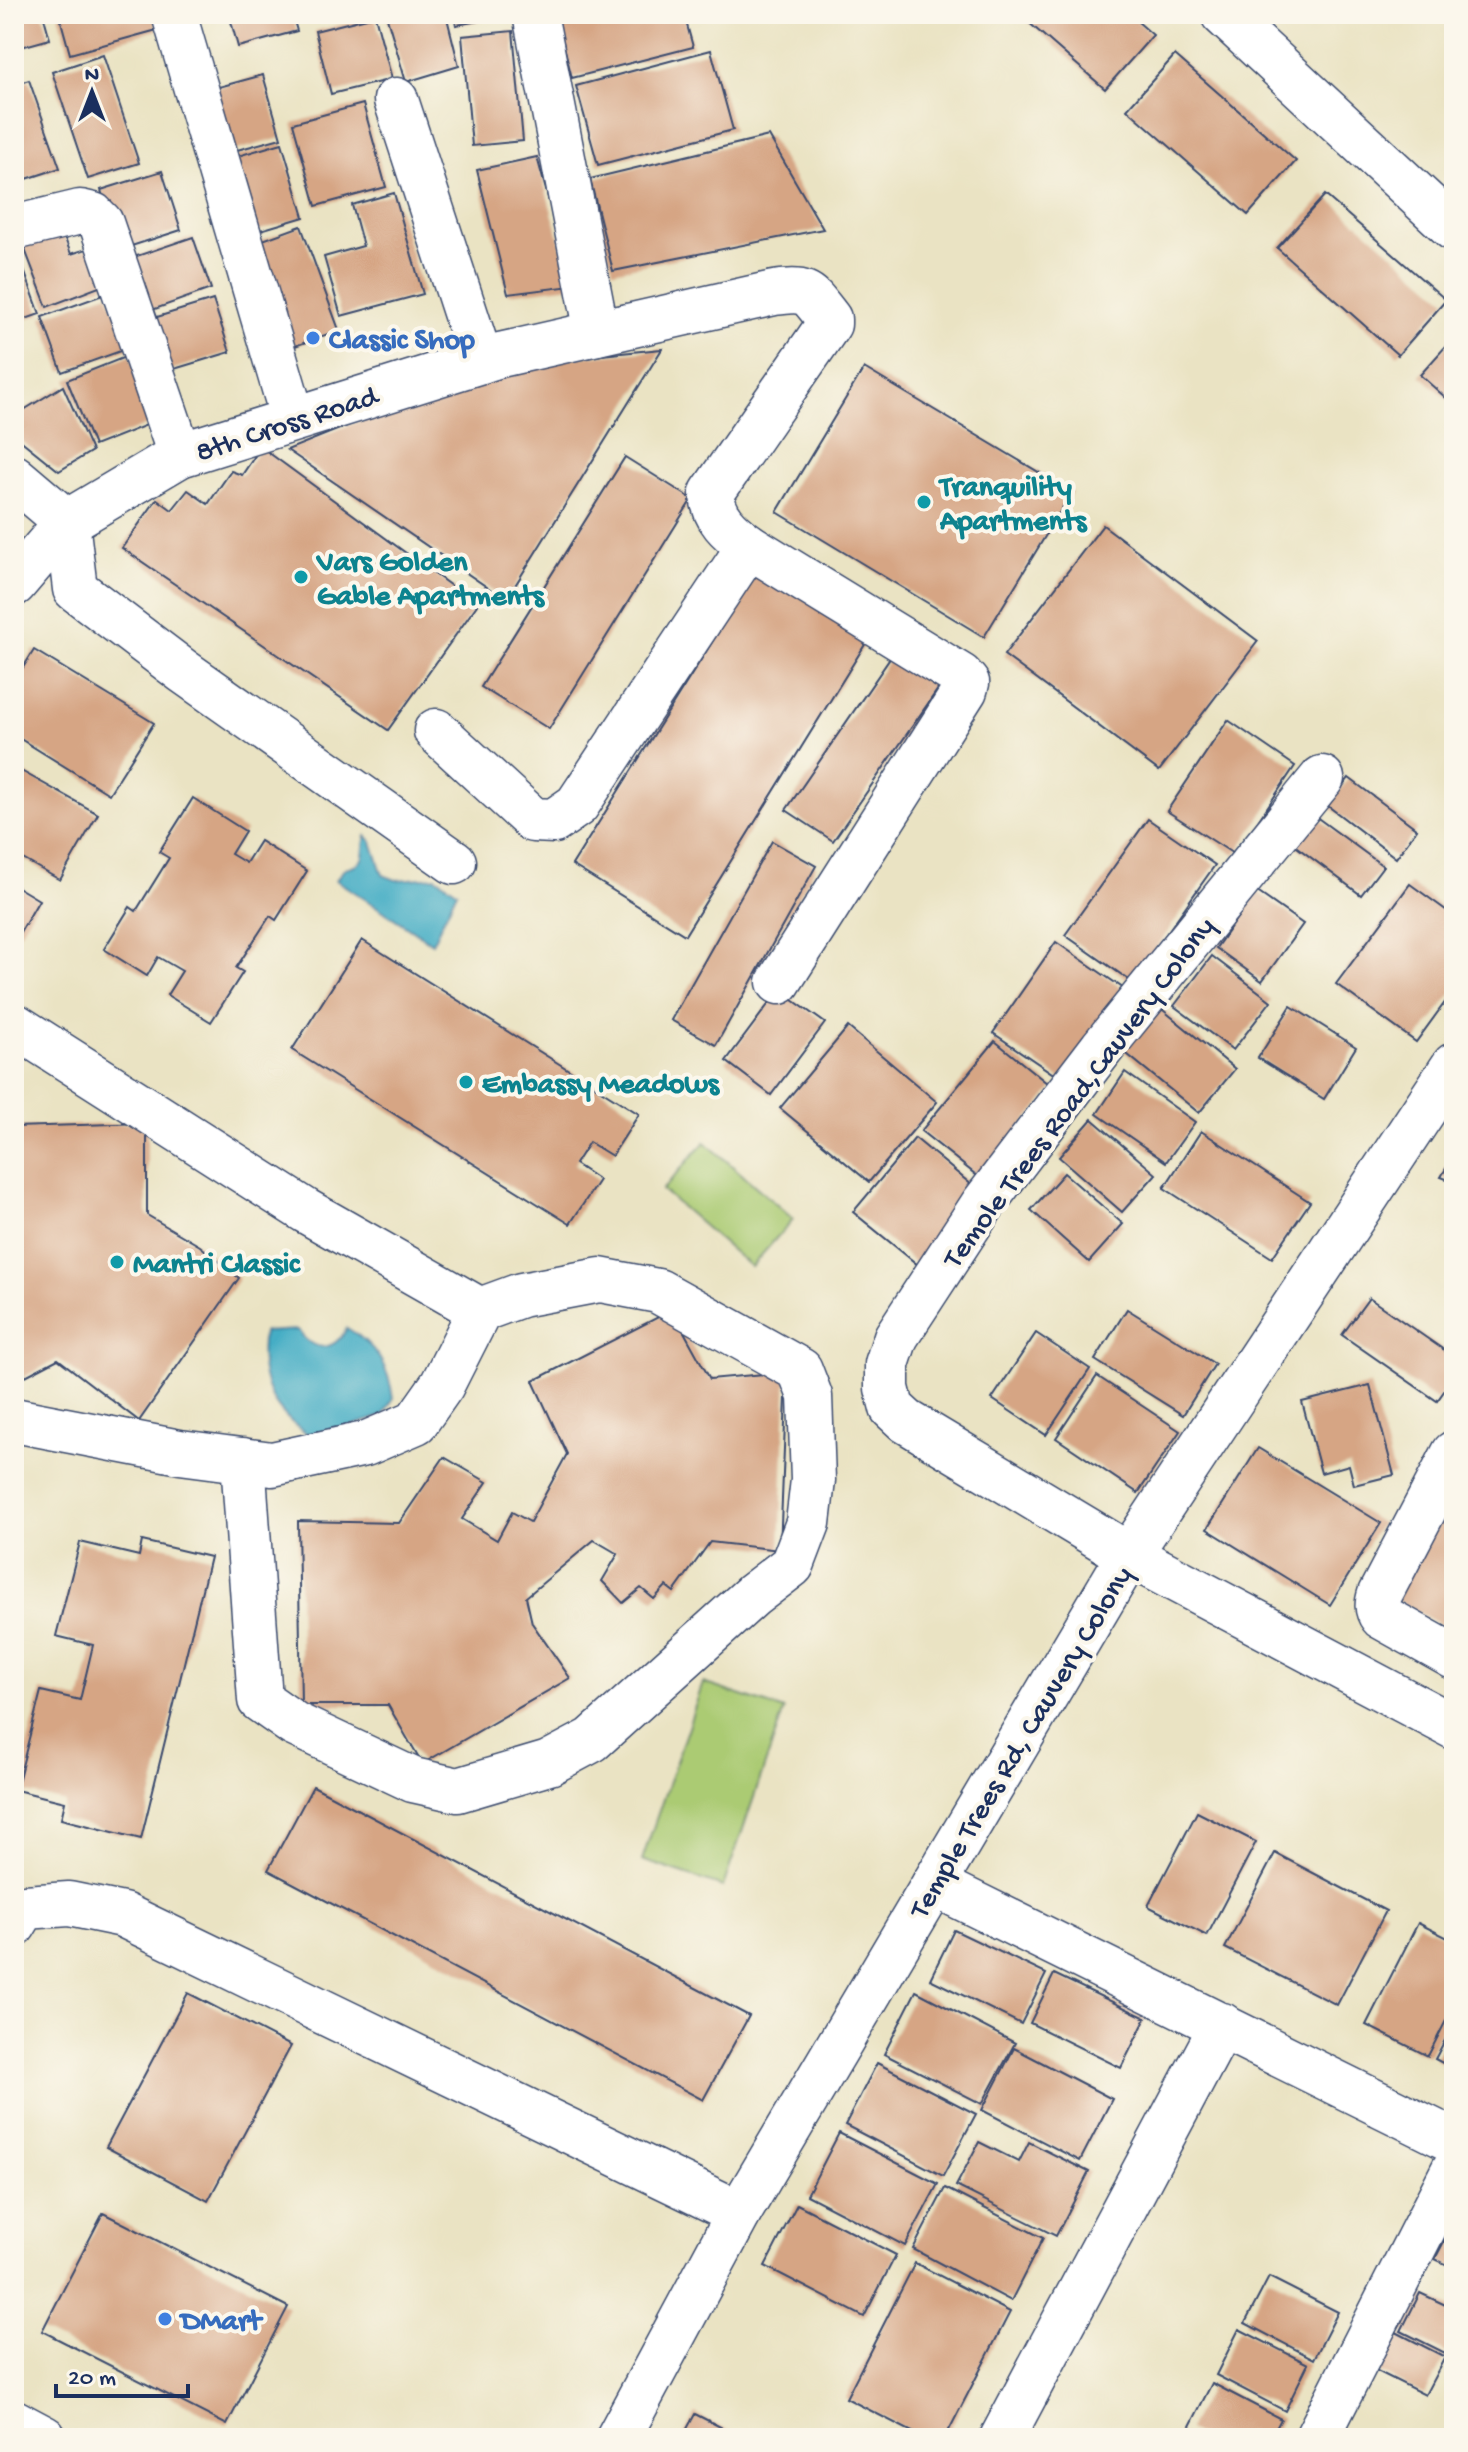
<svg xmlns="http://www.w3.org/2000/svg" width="1468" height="2452" font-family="'Gochi Hand',sans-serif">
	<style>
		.green { fill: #abcb73; stroke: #637d68; stroke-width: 2 }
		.water { fill: #45adc5; stroke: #306e92; stroke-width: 2 }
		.building { fill: #d6a584 }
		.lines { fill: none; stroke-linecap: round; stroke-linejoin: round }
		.minor-casing { stroke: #3a4a6d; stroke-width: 47 }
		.minor { stroke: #fff; stroke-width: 44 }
		.shop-dot { fill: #3f7fe0; stroke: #fbf7ec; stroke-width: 3 }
		.culture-dot { fill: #0f9aa8; stroke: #fbf7ec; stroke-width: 3 }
		.labels { text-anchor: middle; stroke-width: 8; stroke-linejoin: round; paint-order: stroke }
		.shop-label { font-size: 30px; font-weight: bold; fill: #366cbe; stroke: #fbf7ec; text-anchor: start }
		.street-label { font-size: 30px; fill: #1b2f5e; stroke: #fbf7ec }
		.culture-label { font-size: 30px; font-weight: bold; fill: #0d838f; stroke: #fbf7ec; text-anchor: start }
	</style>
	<rect width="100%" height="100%" fill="#fbf7ec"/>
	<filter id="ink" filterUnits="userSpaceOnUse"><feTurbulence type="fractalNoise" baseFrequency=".0125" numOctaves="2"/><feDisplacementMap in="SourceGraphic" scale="16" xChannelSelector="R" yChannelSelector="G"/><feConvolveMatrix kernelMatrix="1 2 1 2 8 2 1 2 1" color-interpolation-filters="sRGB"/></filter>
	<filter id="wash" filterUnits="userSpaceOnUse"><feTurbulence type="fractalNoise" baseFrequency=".006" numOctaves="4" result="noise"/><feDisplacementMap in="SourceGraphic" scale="32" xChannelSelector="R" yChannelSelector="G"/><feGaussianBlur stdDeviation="1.8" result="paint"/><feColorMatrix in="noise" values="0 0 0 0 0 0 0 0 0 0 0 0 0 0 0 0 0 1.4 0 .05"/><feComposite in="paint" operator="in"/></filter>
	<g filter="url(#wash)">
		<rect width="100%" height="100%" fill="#eae3c3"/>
		<g class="green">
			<polygon points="705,1142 793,1219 751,1267 662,1190"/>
			<polygon points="703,1683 784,1710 723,1887 642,1860"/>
		</g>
		<g class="water">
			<path d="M366,836L372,842L383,875L396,880L436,877L457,891L432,943L336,880L345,868C371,862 360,854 366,836Z"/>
			<path d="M347,1328C376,1345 389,1367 393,1399L383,1416L313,1438C271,1412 256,1380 263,1332L298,1330C313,1353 334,1352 347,1328Z"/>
		</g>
		<g id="blocks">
			<g class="building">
				<polygon points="14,14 43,14 50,39 14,49"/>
				<polygon points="59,14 153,14 157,30 70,54"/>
				<polygon points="229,14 292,14 297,31 238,47"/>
				<polygon points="386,14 446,14 459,66 406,82"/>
				<polygon points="454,14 507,14 507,16 456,25"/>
				<polygon points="572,14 684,14 693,47 572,78 557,18"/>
				<polygon points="1019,14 1129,14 1153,35 1105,89"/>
				<polygon points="375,16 392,79 331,94 315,31"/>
				<polygon points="513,31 523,141 472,146 462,36"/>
				<polygon points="711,50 733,130 598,165 576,86"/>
				<polygon points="103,55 139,163 88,179 52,72"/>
				<polygon points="1175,55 1296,161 1248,215 1127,109"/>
				<polygon points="263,75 281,138 226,153 208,90"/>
				<polygon points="29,80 60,168 14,183 14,85"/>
				<polygon points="363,104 386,187 316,206 293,123"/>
				<polygon points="769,136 823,229 613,271 590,179"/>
				<polygon points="282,143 304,217 254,232 231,158"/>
				<polygon points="537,157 572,286 508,294 477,170"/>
				<polygon points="162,171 181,230 119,250 101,190"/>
				<polygon points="394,193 423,294 341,316 324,257 363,246 352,205"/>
				<polygon points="1325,195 1446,300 1398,355 1277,248"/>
				<polygon points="60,226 71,254 93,247 107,284 47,307 21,239"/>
				<polygon points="301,226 339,330 287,349 249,245"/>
				<polygon points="193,237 211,289 141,314 122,261"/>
				<polygon points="14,243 40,314 14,323"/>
				<polygon points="108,293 129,348 62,372 42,317"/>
				<polygon points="213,300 230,352 161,373 144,321"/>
				<polygon points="1454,337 1454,405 1420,375"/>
				<polygon points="662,349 506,600 287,450 500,365"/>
				<polygon points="130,355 157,421 94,446 67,380"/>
				<polygon points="864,368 1072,492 984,637 777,512"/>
				<polygon points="63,386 92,451 59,471 14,435 14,416"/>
				<polygon points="261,447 477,605 388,730 122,548 157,499 172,510 188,490 208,504 231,471 242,475"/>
				<polygon points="625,457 692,499 549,729 481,687"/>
				<polygon points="1103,525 1258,641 1159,771 1004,655"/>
				<polygon points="758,569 869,638 685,935 572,865"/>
				<polygon points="902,641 949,673 833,841 786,810"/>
				<polygon points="34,650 154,723 109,794 14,735 14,682"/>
				<polygon points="1228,720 1295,766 1235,855 1167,811"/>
				<polygon points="14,767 98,814 60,880 14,854"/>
				<polygon points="1349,778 1417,829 1396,858 1328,806"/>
				<polygon points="193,798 245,831 231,854 246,863 260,841 307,871 276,920 270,916 236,968 243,972 211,1022 167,995 182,971 158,957 147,976 104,949 130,907 136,911 169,858 159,852"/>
				<polygon points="1315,816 1383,866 1361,895 1293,844"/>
				<polygon points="1148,819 1215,865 1132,982 1065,935"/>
				<polygon points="772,841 816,866 716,1045 671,1020"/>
				<polygon points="1410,884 1454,916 1454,990 1416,1042 1336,984"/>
				<polygon points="14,885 39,900 14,943"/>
				<polygon points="1256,891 1303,924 1262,981 1216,948"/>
				<polygon points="362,940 639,1114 612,1156 589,1142 575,1164 599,1180 570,1224 292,1050"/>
				<polygon points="1056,942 1130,993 1067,1083 993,1033"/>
				<polygon points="1212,956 1271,1001 1233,1050 1174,1006"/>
				<polygon points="779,990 825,1023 771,1095 726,1061"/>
				<polygon points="1152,1001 1235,1069 1199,1113 1116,1045"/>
				<polygon points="1291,1006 1356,1047 1324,1099 1258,1058"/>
				<polygon points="848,1027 937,1102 869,1182 780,1108"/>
				<polygon points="995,1041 1053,1088 980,1178 921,1131"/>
				<polygon points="1125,1072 1195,1122 1166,1162 1097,1114"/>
				<polygon points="1092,1119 1156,1174 1122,1212 1059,1157"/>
				<polygon points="147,1123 147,1215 200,1246 239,1278 139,1421 58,1359 14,1382 14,1127"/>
				<polygon points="1201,1131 1310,1202 1272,1258 1164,1188"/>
				<polygon points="915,1138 979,1191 918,1265 853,1212"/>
				<polygon points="1454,1155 1454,1182 1441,1177"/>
				<polygon points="1064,1173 1123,1224 1089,1262 1031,1210"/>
				<polygon points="1369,1298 1454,1357 1454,1377 1437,1401 1342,1335"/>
				<polygon points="1127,1309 1215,1364 1183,1415 1095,1360"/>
				<polygon points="672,1310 710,1379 787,1372 780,1550 710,1542 674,1592 666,1586 654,1599 641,1588 623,1603 602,1581 618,1554 594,1540 526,1597 532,1623 570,1678 422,1764 388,1705 301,1705 298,1521 399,1523 444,1457 487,1482 462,1519 497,1540 512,1512 530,1522 567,1454 533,1381"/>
				<polygon points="1036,1333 1090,1369 1046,1435 992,1399"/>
				<polygon points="1097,1376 1180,1431 1138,1493 1056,1438"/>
				<polygon points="1370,1385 1394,1475 1354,1485 1349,1465 1321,1473 1302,1402"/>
				<polygon points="1258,1448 1381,1523 1330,1605 1207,1529"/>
				<polygon points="1454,1481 1454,1632 1389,1596"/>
				<polygon points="142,1541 210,1557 141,1839 61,1819 65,1802 16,1790 41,1691 80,1700 93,1645 56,1636 80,1542 139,1556"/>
				<polygon points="313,1786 749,2016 703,2100 268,1870"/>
				<polygon points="1197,1812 1256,1842 1207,1936 1148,1906"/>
				<polygon points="1275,1853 1386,1911 1337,2005 1225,1948"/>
				<polygon points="1418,1923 1454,1941 1454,2005 1428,2056 1366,2025"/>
				<polygon points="954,1930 1046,1974 1021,2024 930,1979"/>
				<polygon points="1054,1974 1146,2018 1121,2068 1030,2023"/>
				<polygon points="916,1991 1015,2043 982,2104 884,2054"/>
				<polygon points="188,1993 291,2046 208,2201 106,2147"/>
				<polygon points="1454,2023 1454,2069 1435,2059"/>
				<polygon points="1014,2048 1112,2099 1080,2161 982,2110"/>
				<polygon points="877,2063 976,2114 943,2176 845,2125"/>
				<polygon points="839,2133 938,2184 905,2246 807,2195"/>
				<polygon points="979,2142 1019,2162 1029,2142 1089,2172 1056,2236 956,2186"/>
				<polygon points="945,2188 1043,2238 1011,2301 913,2249"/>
				<polygon points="797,2204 896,2255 864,2317 765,2266"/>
				<polygon points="103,2213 288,2307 227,2425 42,2331"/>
				<polygon points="1454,2222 1454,2268 1435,2259"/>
				<polygon points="915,2263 1010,2312 945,2438 924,2438 846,2398"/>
				<polygon points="1269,2277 1338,2312 1314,2359 1245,2323"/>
				<polygon points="1420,2293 1454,2309 1454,2349 1451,2356 1401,2331"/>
				<polygon points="1239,2329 1308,2364 1285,2411 1216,2375"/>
				<polygon points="1394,2331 1445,2357 1425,2395 1375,2370"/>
				<polygon points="1212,2383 1281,2419 1271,2438 1205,2438 1188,2430"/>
				<polygon points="695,2414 742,2438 682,2438"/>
			</g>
		</g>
	</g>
	<g filter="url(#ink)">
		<use href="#blocks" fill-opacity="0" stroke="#3a4a6d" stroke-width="2"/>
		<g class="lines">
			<defs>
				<g id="minor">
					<polyline points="174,14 293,419"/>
					<polyline points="535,14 597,333"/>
					<polyline points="1223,14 1454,229"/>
					<polyline points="396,100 481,361"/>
					<polyline points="14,228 80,212 93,215 101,223 180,455"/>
					<polyline points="14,477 67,522 75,589 183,671 454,862"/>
					<path d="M14,584L67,522L180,455L500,355L774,293C810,288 808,293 829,319V324L712,493C713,518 730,532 749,546L961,676L967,683L965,690L779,982"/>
					<polyline points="436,731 533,820 554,821 577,805 749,546"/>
					<polyline points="1322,778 1102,1048 983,1204 896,1337 887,1364 887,1388 892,1408 906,1421 1129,1555 1454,1727"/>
					<polyline points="14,1025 306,1211 480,1310"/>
					<polyline points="14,1420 180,1452 272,1464 365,1444 416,1422 442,1385 480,1310 521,1295 600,1280 658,1291 800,1370 810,1396 813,1480 808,1523 792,1565 753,1595 592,1740 549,1763 458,1790 413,1780 294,1724 260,1700 243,1460"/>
					<path d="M1454,1453L1380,1594C1377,1603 1376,1609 1382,1617L1454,1657"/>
					<polyline points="934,1884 1454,2141"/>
					<polyline points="14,1925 25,1907 69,1904 123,1915 739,2213"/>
					<polyline points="14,2422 44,2438"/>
					<polyline points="618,2438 739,2213 1129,1555 1454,1065"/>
					<polyline points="1002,2438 1222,2025"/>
					<polyline points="1317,2438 1454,2169"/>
				</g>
			</defs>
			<use href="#minor" class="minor-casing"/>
			<use href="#minor" class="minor"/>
		</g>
	</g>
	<g class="shop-dot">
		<circle cx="313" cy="338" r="8"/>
		<circle cx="165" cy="2319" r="8"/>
	</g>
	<g class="culture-dot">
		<circle cx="924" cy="502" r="8"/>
		<circle cx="301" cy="577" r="8"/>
		<circle cx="466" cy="1082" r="8"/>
		<circle cx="117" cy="1262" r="8"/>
	</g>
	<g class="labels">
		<g class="shop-label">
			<text x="329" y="348">Classic Shop</text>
			<text x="181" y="2329">DMart</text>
		</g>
		<g class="street-label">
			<text transform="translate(286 422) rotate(-18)" y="10">8th Cross Road</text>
			<text transform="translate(1077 1091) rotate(-53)" y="10">Temole Trees Road,Cauvery Colony</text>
			<text transform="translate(1019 1741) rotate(-59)" y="10">Temple Trees Rd, Cauvery Colony</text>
		</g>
		<g class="culture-label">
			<text x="940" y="495">Tranquility<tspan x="940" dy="34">Apartments</tspan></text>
			<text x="317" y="570">Vars Golden<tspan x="317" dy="34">Gable Apartments</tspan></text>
			<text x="482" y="1092">Embassy Meadows</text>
			<text x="133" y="1272">Mantri Classic</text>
		</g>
	</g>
	<rect width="1468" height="2452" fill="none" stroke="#fbf7ec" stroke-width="48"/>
	<g transform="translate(92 92)" stroke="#fbf7ec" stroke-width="6" paint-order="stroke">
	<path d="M0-6L14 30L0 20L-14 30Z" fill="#1b2f5e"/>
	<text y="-12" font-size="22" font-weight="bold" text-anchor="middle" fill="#1b2f5e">N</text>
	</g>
	<path d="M56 2384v12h132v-12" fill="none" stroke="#1b2f5e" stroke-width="4"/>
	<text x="68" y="2384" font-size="24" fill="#1b2f5e" stroke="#fbf7ec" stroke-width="6" paint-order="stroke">20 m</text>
</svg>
